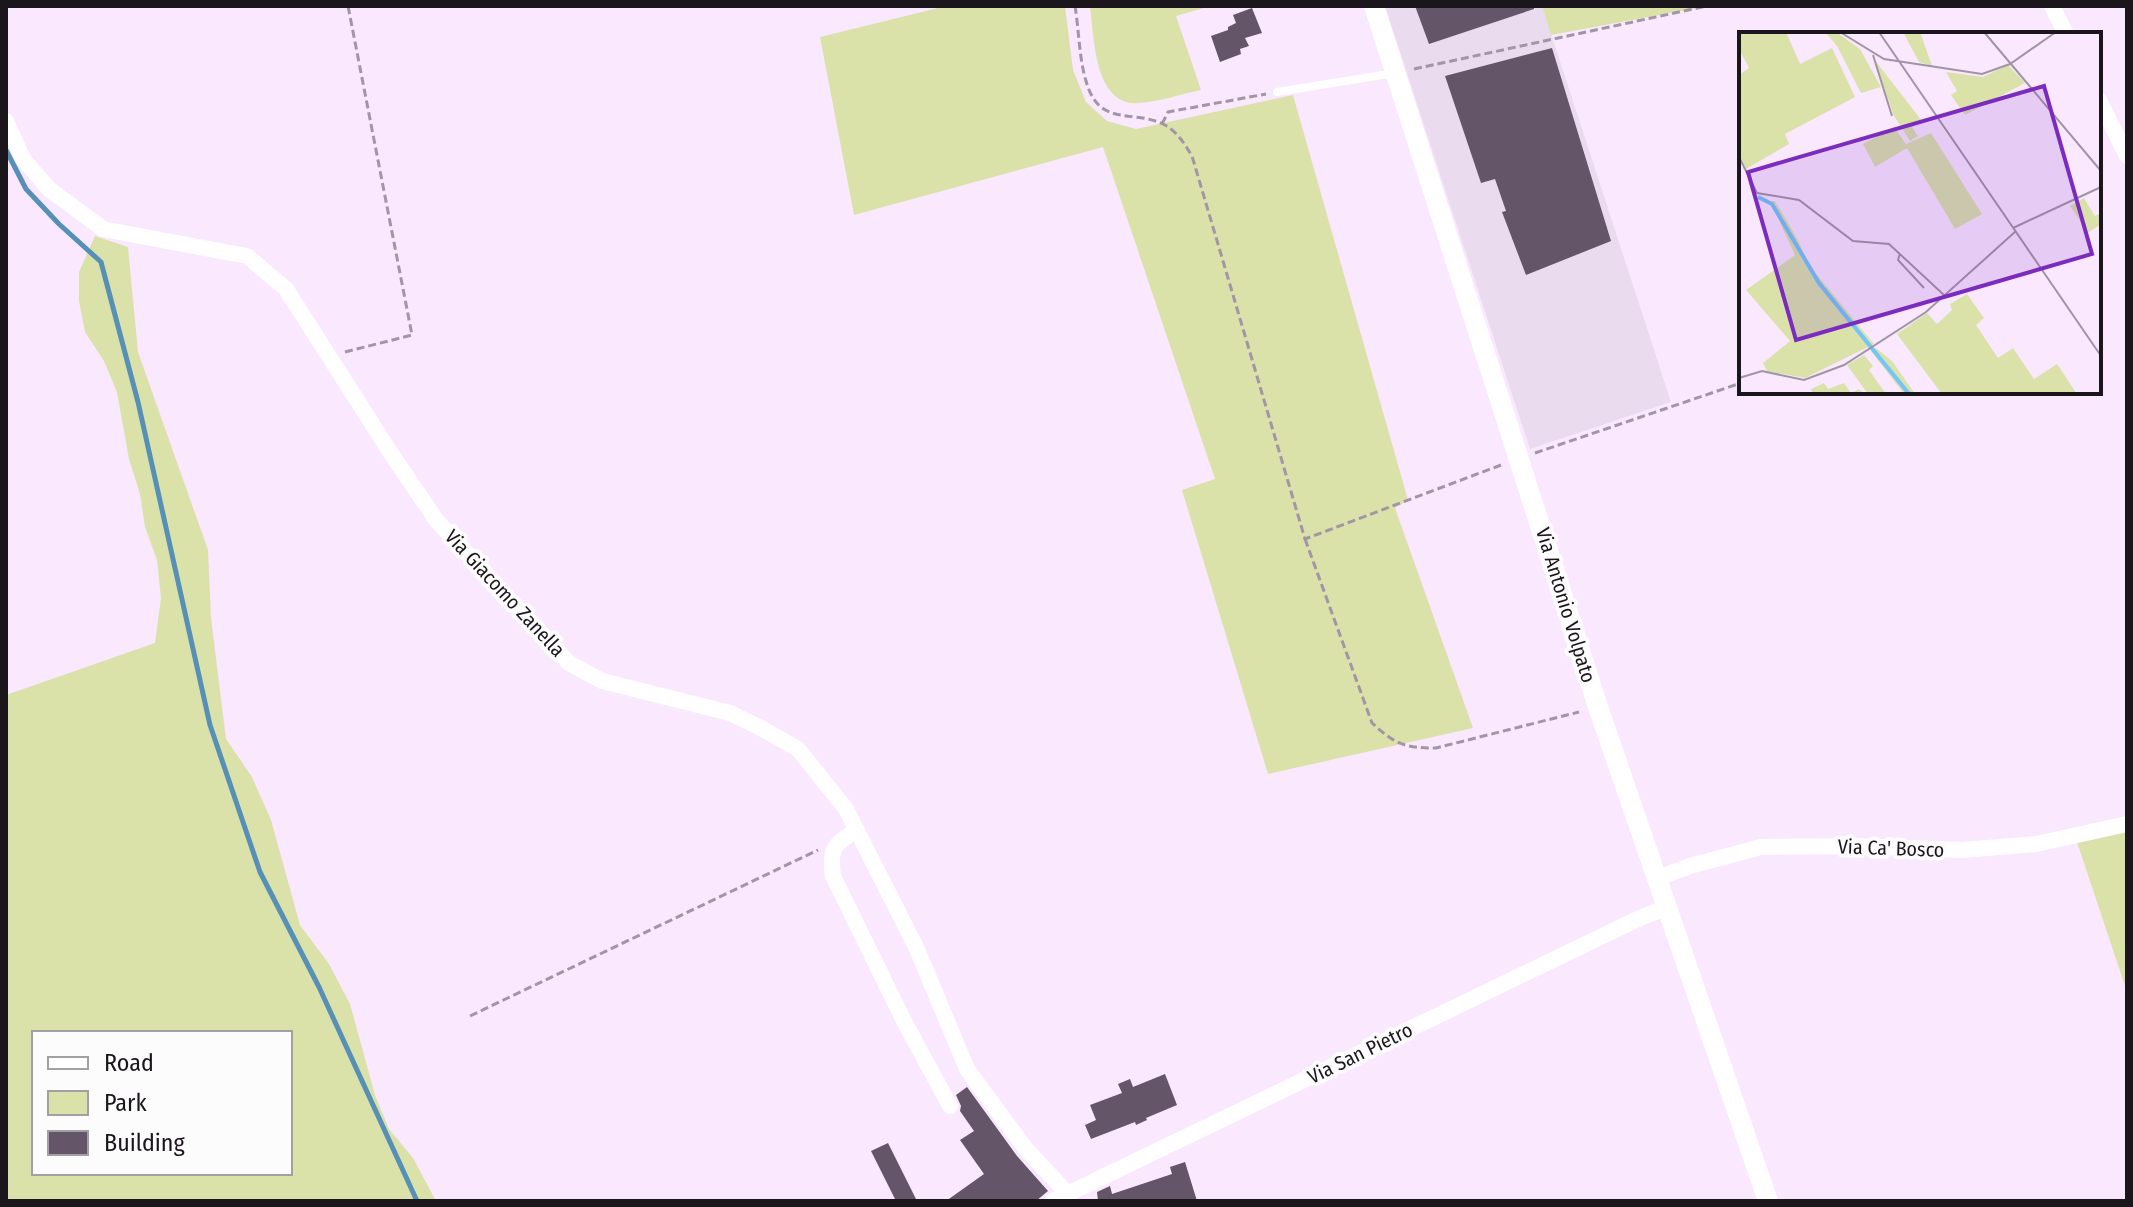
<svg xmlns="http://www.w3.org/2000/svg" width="2133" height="1207" font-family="'Fira Sans Condensed',sans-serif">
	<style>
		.industrial { fill: #ebdbee }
		.green { fill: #dae2aa; fill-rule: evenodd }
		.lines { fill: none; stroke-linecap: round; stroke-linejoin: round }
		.stream { stroke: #5790b6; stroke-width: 5 }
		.building { fill: #645568 }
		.path { stroke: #a295a5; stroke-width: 3; stroke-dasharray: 8 4; stroke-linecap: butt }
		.service { stroke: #fff; stroke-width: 8 }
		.minor { stroke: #fff; stroke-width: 16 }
		.tertiary { stroke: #fff; stroke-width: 20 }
		.labels { text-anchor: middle; stroke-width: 8; stroke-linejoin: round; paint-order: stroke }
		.street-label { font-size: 20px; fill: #1b151c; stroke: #fcfcfc }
		.inset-river { fill: none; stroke: #71c5f8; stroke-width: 4 }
		.inset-road { fill: none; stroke: #a194a4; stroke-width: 2 }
		.view { fill: #7b2cbf; fill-opacity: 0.15; stroke: #7b2cbf; stroke-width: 4 }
		.inset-edge { fill: none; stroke: #1b151c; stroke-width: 4 }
	</style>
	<rect width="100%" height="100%" fill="#fae8fe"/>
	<polygon class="industrial" points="1385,6 1542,6 1671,402 1530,449"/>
	<g class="green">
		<polygon points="946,6 1065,6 1073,70 1086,102 1107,121 1136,129 1293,95 1408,500 1395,508 1473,728 1268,774 1182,490 1215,479 1103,147 854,215 820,37"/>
		<path d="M1090,6H1211L1176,16L1201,90C1181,94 1159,102 1139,103C1094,107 1094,36 1090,6Z"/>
		<polygon points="1542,6 1708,6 1551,35"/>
		<path d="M95,236L128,247L138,352L208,550L211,618L226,739L252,777L271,820L300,925L329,964L350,1004L375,1095L389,1129L413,1158L436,1201H6V695L155,643L161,598L157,560L145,527L140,494L129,459L117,392L104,361L85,332L79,301V272ZM290,1033V1173H34V1033Z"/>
		<polygon points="2127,830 2127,992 2077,842"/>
	</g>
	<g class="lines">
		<polyline class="stream" points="6,150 26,189 59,224 101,262 138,402 210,725 260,872 319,987 417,1201"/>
	</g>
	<g class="building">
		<polygon points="1415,6 1534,6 1534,9 1429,44"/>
		<polygon points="1252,8 1262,33 1245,38 1249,46 1240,49 1241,54 1220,62 1211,36 1228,30 1228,27 1236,23 1233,15"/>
		<polygon points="1552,48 1611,241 1526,275 1502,212 1506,211 1495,179 1481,183 1445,76"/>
		<polygon points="1165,1074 1177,1105 1146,1118 1147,1120 1136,1125 1135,1122 1091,1139 1085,1125 1096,1120 1090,1105 1122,1093 1118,1084 1130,1079 1133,1087"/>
		<polygon points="967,1087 1017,1156 1048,1191 1036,1201 946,1201 984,1174 960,1140 974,1131 960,1111 961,1106 956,1095"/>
		<polygon points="888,1143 917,1201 896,1201 871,1151"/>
		<polygon points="1185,1162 1197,1201 1098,1201 1097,1192 1110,1186 1112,1194 1172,1174 1170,1167"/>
	</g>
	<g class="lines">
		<g class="path">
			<path d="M1075,6C1079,30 1079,58 1086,81C1099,128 1132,109 1163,124C1177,131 1184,143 1192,156L1305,539L1501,465"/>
			<polyline points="1414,69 1707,6"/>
			<polyline points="1162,124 1168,112 1266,94"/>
			<polyline points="345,352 412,335 348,6"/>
			<polyline points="1535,453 1741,383"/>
			<path d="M1305,539L1372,723C1395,744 1404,748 1436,748L1579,712"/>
			<polyline points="470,1016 818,850"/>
		</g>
		<polyline class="service" points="1277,92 1395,73"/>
		<g class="minor">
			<polyline points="2052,6 2066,34"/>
			<polyline points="2099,100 2127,156"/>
			<polyline points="6,121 23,159 49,189 103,229 247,256 286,289 392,455 437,521 569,663 602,681 730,713 761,728 798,749 846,809 917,949 967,1069 1026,1149 1067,1193"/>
			<path d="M857,830C834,843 829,850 833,876L904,1021L950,1106"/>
			<polyline points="1658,878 1690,866 1761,847 1853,846 1962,850 2036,844 2127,824"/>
			<polyline points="1053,1201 1640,918 1668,907"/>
		</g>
		<polyline class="tertiary" points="1374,6 1598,707 1768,1201"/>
	</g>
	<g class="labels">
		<g class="street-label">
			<text transform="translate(505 593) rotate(47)" y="7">Via Giacomo Zanella</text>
			<text transform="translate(1566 605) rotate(73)" y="7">Via Antonio Volpato</text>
			<text transform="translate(1891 848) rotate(2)" y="7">Via Ca' Bosco</text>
			<text transform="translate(1360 1053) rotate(-26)" y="7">Via San Pietro</text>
		</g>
	</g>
	<g transform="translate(1739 32)">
		<rect width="362" height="362" fill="#fae8fe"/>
		<path d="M0,0H47L61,32L93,16L116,65L46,102L50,112L7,137L0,122V43L10,36L0,17ZM86,0H97L121,17L142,55L122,61L98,14ZM164,0H181L193,34L180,30ZM135,27L183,89L173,95L179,104L171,109L155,84ZM269,33L286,51L226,83L212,63L218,59L207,40L244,45ZM155,95L167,112L192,101L243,182L216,197L168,116L136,135L124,112ZM345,166L356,184L362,181V192L349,201L331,174ZM31,169H36L59,208L70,233L135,312L66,346L28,339L24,331L51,309L7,258L56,223ZM228,262L245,286L237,293L259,326L274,316L295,347L318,332L338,362H203L158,302L188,281L198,292L213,278L211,272ZM137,316L153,329L176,362H165L132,319ZM125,323L134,334L130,338L147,362H129L108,333ZM85,351L89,357L105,351L112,361L120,357L125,362H74L72,357Z" fill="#dae2aa"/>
		<path class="inset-river" d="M19,165L33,172L80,251L170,362"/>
		<path class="inset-road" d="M101,0L145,27L243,42L271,32L317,0M140,0L362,324M245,0L362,139M134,23L153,84M0,125L18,161L60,168L114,209L150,212L205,263M274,196L362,155M161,221L159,228L185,256M0,346L23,339L65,348L105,333L187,280L277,199"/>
		<path class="view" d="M305,54L353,222L57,308L9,140Z"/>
		<rect width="362" height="362" class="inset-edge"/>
	</g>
	<rect width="2133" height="1207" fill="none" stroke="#1b151c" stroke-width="16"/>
	<rect x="32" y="1031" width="260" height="144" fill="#fcfcfc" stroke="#a2a0a2" stroke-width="2"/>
	<rect x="48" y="1057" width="40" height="12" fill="#ffffff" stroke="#a2a0a2" stroke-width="2"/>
	<text x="104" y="1071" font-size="24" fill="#1b151c">Road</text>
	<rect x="48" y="1091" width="40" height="24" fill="#dae2aa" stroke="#a2a0a2" stroke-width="2"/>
	<text x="104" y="1111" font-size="24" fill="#1b151c">Park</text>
	<rect x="48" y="1131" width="40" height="24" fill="#645568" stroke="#a2a0a2" stroke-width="2"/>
	<text x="104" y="1151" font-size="24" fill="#1b151c">Building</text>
</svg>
